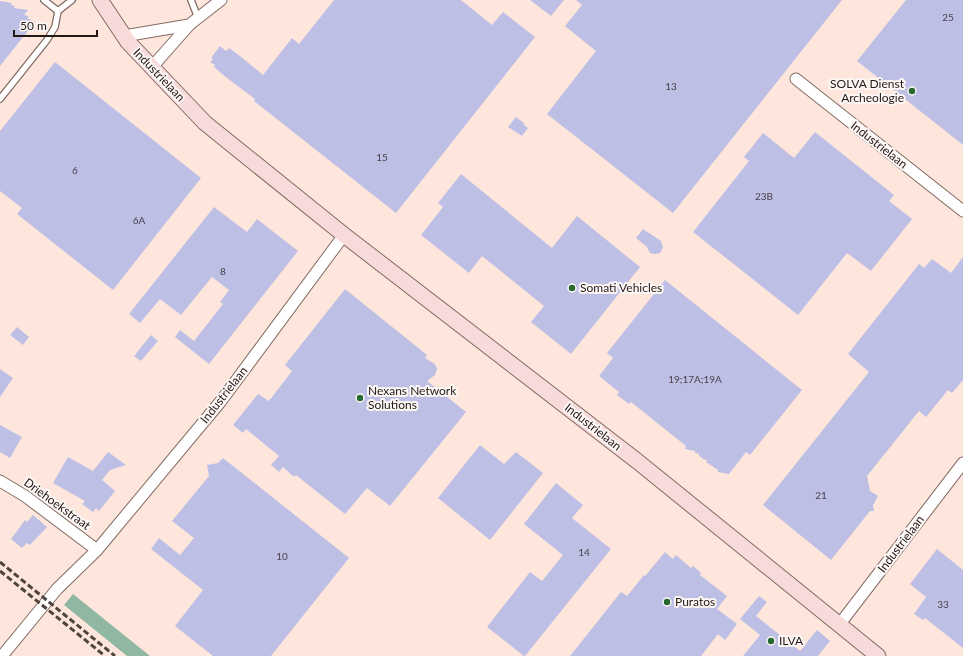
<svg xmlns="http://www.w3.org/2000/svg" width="963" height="656" font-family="Lato,sans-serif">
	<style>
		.forest { fill: #8fb7a2 }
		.building { fill: #bebfe5 }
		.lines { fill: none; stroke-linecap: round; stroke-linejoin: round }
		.lane-casing { stroke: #806b63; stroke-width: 8 }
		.street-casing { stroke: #806b63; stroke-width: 13 }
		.secondary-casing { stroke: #806b63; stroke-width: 17 }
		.lane { stroke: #fff; stroke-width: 5.5 }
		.street { stroke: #fff; stroke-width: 11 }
		.secondary { stroke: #f8dada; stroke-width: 15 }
		.rail { stroke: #50443f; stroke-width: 3; stroke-dasharray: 6 3; stroke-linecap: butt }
		.poi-dot { fill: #276933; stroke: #fdf7f6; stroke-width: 1.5 }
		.labels { text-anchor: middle; stroke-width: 4; stroke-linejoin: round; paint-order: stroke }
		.number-label { font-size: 10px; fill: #49424a }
		.street-label { font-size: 12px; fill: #221916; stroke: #fdf7f6 }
		.poi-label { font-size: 12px; fill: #221916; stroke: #fdf7f6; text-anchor: start }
	</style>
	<rect width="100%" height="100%" fill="#fee6dc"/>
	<polygon class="forest" points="73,594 150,656 127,656 64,605"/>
	<g class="building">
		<polygon points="334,0 461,0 492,25 503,12 535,37 396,213 254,101 255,99 227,78 214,67 215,65 210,62 213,59 211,58 220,46 226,51 229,48 240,56 263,75 292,38 299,44"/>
		<polygon points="530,0 564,0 551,16"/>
		<polygon points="576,0 842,0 673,213 547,114 596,51 565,26 582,5"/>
		<polygon points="906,0 963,0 963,145 857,61"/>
		<polygon points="0,1 12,3 11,5 15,6 14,8 28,10 24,15 29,16 27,18 35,22 0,66"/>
		<polygon points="55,62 201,178 113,290 17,214 22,208 0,191 0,131"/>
		<polygon points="516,117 524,123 523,124 528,128 522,136 508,127"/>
		<polygon points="815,132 894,195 889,201 912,219 871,271 847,253 798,315 693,232 749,161 744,157 763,133 794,158"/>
		<polygon points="461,174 552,248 577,216 640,267 571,354 531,322 544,306 482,256 469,273 421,235 443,207 438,203"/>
		<polygon points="214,207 247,232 257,219 298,251 209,364 175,337 180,330 194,341 223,304 220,302 229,290 212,277 181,315 160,299 140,323 129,314"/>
		<polygon points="643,229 661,241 663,247 660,253 655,254 650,253 647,247 636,238"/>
		<polygon points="963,257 963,380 952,393 948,390 926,417 919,411 867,476 870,491 878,496 873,505 874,511 870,511 831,560 763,505 869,372 848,354 919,264 924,268 932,259 951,273"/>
		<polygon points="665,280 802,390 750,455 746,452 729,474 718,472 718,470 706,462 707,460 702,459 703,458 699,456 699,454 695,453 695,451 685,449 686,446 631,402 629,404 617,395 619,392 599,376 613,358 607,353"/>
		<polygon points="345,289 427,355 425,358 435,364 437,369 435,375 427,381 466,412 390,506 367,488 345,514 296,475 294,477 283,467 279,472 271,465 279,456 246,429 243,433 233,425 258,394 269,401 292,371 285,365"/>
		<polygon points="17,327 29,337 23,345 10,335"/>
		<polygon points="151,335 158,341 141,361 134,356"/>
		<polygon points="0,369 13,378 0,397"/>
		<polygon points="0,425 22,437 10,458 0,452"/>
		<polygon points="480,445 504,464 516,452 543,473 490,540 438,498"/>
		<polygon points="108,452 126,465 110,470 102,480 115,491 99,511 96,508 93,512 82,504 85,501 53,483 68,457 93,471"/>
		<polygon points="223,458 349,558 271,656 213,656 175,626 203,590 151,549 159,538 180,555 194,538 172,521 209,476 207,465 218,463"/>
		<polygon points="556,483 583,505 572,518 611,549 525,656 524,656 487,627 530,572 542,581 563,555 524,524"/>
		<polygon points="33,515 47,527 30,545 27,543 22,548 11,539 25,520 27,522"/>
		<polygon points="937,549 963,570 963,648 925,618 923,620 914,614 926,597 910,584"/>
		<polygon points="665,552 673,559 676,555 691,568 693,566 701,573 700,575 727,596 717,609 737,624 725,640 718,634 701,656 570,656 621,592 627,596 644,575 645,576"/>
		<polygon points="759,596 767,602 756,616 800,651 817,630 830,641 818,656 743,656 760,635 740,619"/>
	</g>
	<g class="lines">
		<defs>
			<g id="lane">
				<polyline points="44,0 58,11 72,0"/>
				<polyline points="191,0 198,18"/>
				<polyline points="0,99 47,40 55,27 58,11"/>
			</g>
			<g id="street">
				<polyline points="124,36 189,25 221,0"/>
				<polyline points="152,67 189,25"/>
				<polyline points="796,79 963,211"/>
				<polyline points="0,481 25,496 97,550"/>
				<polyline points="839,625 963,463"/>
				<polyline points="2,656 57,589 97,550 221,401 344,235"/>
			</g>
			<polyline id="secondary" points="100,0 128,42 205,123 344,235 637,461 878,656"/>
		</defs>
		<use href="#lane" class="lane-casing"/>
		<use href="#street" class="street-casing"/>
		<use href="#secondary" class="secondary-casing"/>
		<use href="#lane" class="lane"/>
		<use href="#street" class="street"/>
		<use href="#secondary" class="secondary"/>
		<g class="rail">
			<polyline points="0,562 115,656"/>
			<polyline points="0,571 105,656"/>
		</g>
	</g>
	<g class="poi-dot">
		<circle cx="912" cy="91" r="4"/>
		<circle cx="572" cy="288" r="4"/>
		<circle cx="360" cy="398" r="4"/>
		<circle cx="667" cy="602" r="4"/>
		<circle cx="771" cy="641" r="4"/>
	</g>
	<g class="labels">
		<g class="number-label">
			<text x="948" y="21">25</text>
			<text x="671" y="90">13</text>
			<text x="382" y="161">15</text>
			<text x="75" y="174">6</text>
			<text x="764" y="200">23B</text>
			<text x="139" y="224">6A</text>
			<text x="223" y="275">8</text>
			<text x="695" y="383">19;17A;19A</text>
			<text x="821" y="499">21</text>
			<text x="584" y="556">14</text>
			<text x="282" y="560">10</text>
			<text x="943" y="608">33</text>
		</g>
		<g class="street-label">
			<text transform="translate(159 75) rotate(46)" y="4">Industrielaan</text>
			<text transform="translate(879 145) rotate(38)" y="4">Industrielaan</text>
			<text transform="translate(224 395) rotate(-52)" y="4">Industrielaan</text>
			<text transform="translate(593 427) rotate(38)" y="4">Industrielaan</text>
			<text transform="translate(57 504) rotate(36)" y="4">Driehoekstraat</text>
			<text transform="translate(901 544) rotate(-53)" y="4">Industrielaan</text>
		</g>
		<g class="poi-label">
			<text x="904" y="88" text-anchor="end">SOLVA Dienst<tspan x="904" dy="14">Archeologie</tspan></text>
			<text x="580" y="292">Somati Vehicles</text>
			<text x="368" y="395">Nexans Network<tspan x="368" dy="14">Solutions</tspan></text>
			<text x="675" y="606">Puratos</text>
			<text x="779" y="645">ILVA</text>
		</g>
	</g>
	<path d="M14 30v6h83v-6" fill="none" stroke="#221916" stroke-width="2"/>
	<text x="20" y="30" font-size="12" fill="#221916" stroke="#fdf7f6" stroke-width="3" paint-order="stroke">50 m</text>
</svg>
